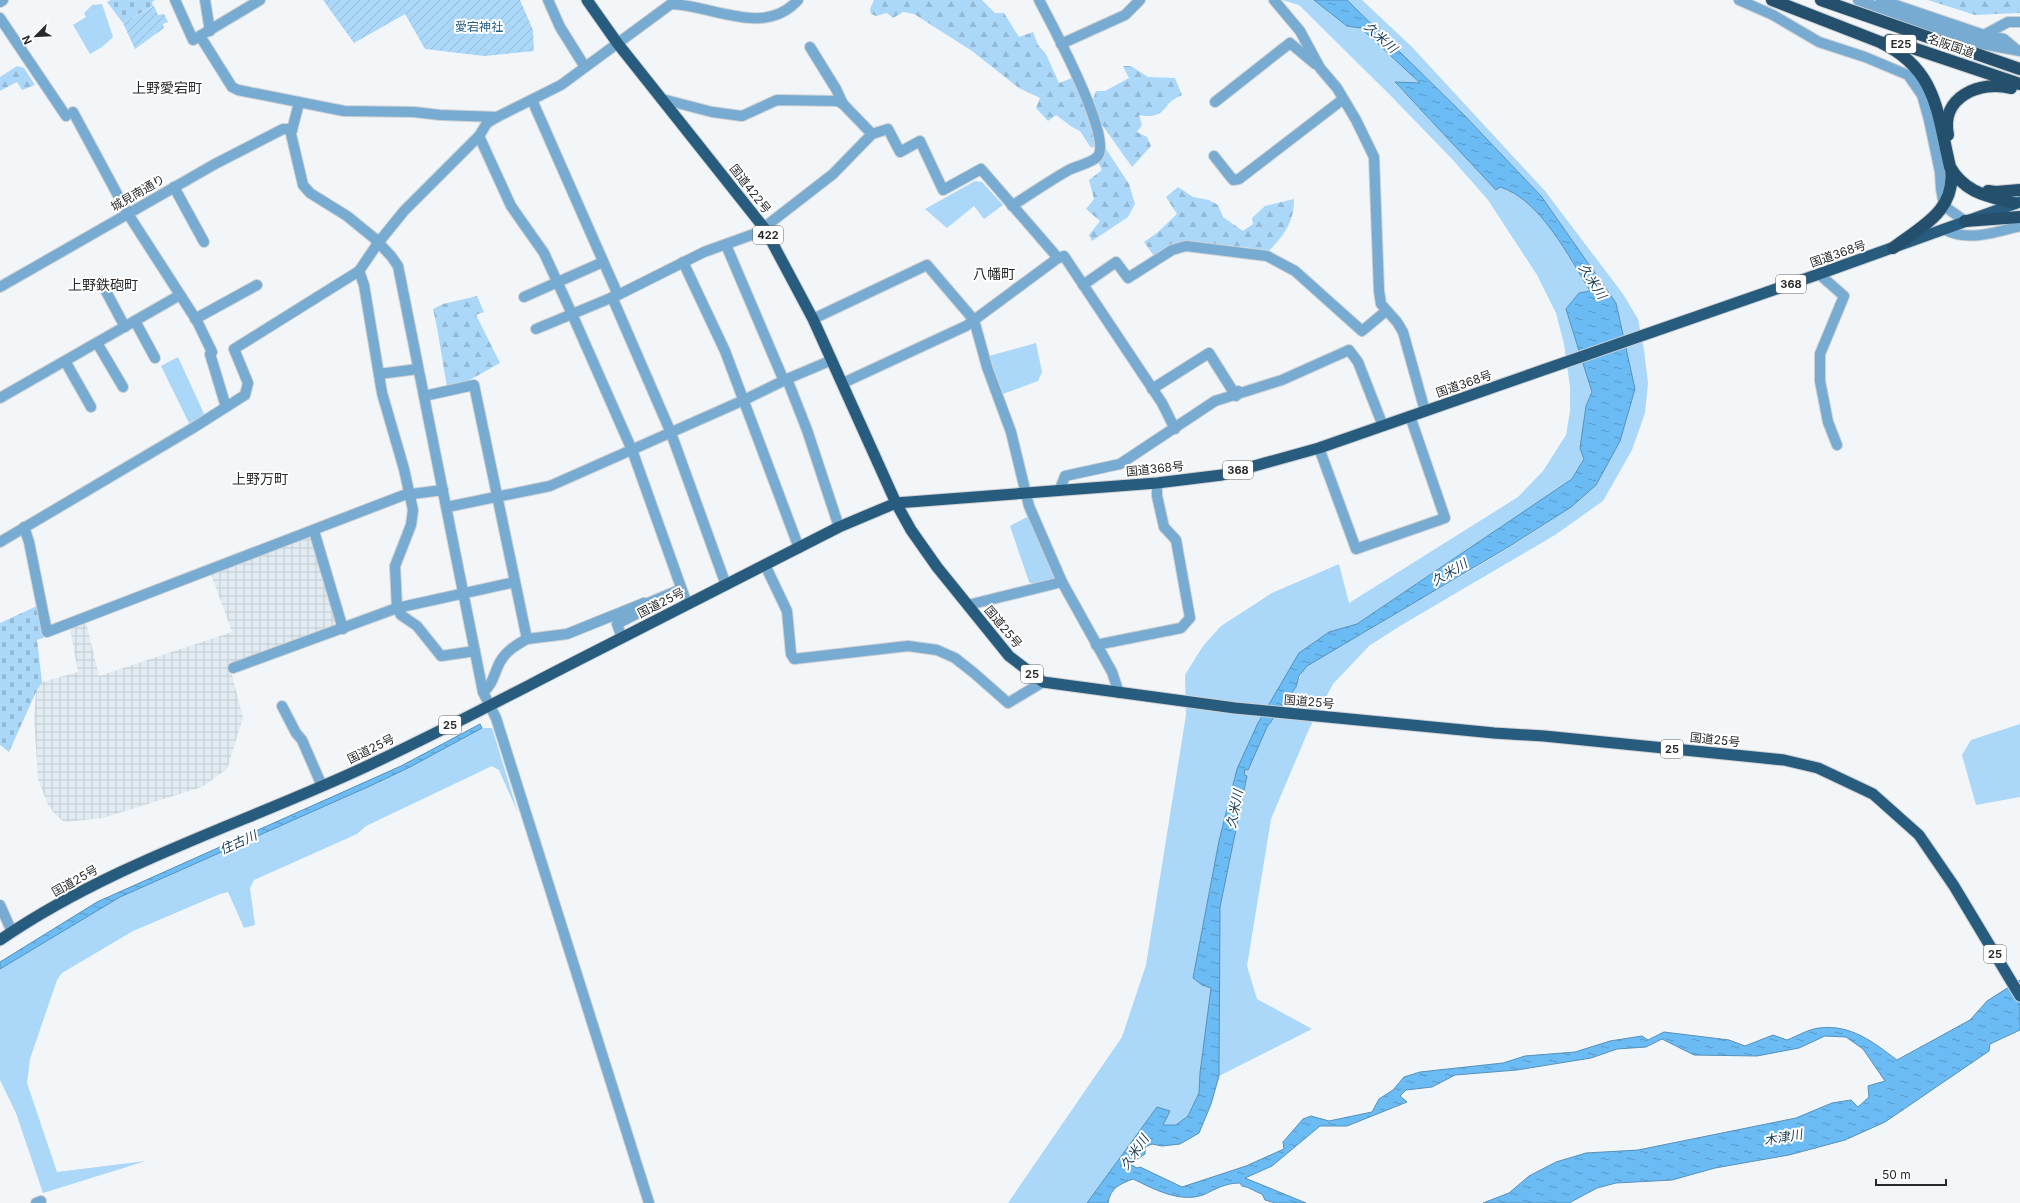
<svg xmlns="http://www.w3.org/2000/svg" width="2020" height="1203" font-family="Inter,'Noto Sans JP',sans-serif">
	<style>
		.industrial { fill: url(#industrial-grid) }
		.green { fill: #abd7f8 }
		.forest { fill: url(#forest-firs) }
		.cemetery { fill: url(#cemetery-stones) }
		.garden { fill: url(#garden-furrows) }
		.water { fill: url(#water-ripples); stroke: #5790b8 }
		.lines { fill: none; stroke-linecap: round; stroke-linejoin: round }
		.minor-casing { stroke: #ced1d3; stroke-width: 12 }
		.tertiary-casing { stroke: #ced1d3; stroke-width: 12 }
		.trunk-casing { stroke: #ced1d3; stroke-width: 13 }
		.motorway-casing { stroke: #ced1d3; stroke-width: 14 }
		.minor { stroke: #77abd1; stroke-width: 10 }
		.tertiary { stroke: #77abd1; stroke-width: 10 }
		.trunk { stroke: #285c7e; stroke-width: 11 }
		.motorway { stroke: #24506d; stroke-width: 12 }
		.labels { text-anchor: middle; stroke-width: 4; stroke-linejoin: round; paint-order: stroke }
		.shield { fill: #fff; stroke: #68696a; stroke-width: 1 }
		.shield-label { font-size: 11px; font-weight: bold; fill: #28292a }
		.park-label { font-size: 12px; fill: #215c82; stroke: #fff }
		.street-label { font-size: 12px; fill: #28292a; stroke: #fff }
		.water-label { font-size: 13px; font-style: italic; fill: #193c53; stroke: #fff }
		.quarter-label { font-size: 14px; fill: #28292a; stroke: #fff }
	</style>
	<defs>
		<pattern id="industrial-grid" width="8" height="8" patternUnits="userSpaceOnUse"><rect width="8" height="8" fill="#e1ebf2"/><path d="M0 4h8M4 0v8" fill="none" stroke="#c1cad0"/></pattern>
		<pattern id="forest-firs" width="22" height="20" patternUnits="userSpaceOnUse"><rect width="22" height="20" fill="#abd7f8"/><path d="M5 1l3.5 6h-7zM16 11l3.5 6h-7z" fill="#93b9d5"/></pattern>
		<pattern id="cemetery-stones" width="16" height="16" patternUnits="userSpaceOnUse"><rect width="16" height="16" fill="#abd7f8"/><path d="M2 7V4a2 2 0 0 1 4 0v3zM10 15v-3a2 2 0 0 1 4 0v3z" fill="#93b9d5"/></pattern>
		<pattern id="garden-furrows" width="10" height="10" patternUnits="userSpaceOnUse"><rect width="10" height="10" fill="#abd7f8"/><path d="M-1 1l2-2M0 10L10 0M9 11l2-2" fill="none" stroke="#93b9d5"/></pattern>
		<pattern id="water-ripples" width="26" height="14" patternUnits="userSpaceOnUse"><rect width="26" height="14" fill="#6bbcf5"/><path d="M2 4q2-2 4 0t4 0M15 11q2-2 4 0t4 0" fill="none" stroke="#5899c7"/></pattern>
	</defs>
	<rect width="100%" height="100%" fill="#f3f6f8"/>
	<polygon class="industrial" points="308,538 314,540 338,622 337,627 230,667 243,718 227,769 202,787 103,818 64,822 55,814 48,805 38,779 34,718 36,692 42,682 78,672 70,628 86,622 99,676 232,632 211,574"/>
	<g class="green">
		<path d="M1282,0H1314L1347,26L1361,28L1420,83H1395L1496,189L1500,187C1540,199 1569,258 1590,292L1579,293L1566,309L1592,392L1586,406L1580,448L1584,459L1572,479L1357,624L1329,632L1299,653L1237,769L1219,841L1193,978L1202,985L1211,988L1200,1073L1199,1093L1188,1116L1176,1125H1162L1157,1107L1087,1203H1008L1122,1037L1146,965L1186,715L1185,675L1203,646L1221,626L1272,593L1339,564L1349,603L1518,497L1543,471L1566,435L1570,411V387L1564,344L1556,313L1537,275L1488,200L1452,159L1392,97L1299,5Z"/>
		<path d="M1347,0H1362L1412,47L1545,191L1623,294L1638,319L1644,350L1648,383L1645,413L1632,450L1603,501L1555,535L1400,626L1369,646L1333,684L1309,729L1271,819L1247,966L1257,999L1312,1029L1219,1076L1220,907L1247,777L1244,775L1245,769L1248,770C1254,756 1260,741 1267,728C1275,714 1286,702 1295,688C1299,681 1300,674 1306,667C1322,651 1349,642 1369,630C1444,583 1528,544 1596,485L1616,303L1541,196L1463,114Z"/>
		<polygon points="102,4 113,37 102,47 90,54 73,25 86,17 84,13 92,5"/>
		<polygon points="975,181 982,182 1003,205 984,219 974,206 947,228 925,209"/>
		<polygon points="1036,343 1042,372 1038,381 1003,394 989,356"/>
		<polygon points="178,357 205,416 190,425 161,366"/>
		<polygon points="1027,517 1030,518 1056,581 1035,585 1029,582 1010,526"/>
		<polygon points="2020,724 2020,797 1976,805 1962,755 1971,740"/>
		<polygon points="482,728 492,728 518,813 499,770 492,766 366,826 357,834 254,880 250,888 255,925 244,928 228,892 220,894 133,931 62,973 57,980 30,1059 27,1083 57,1172 146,1161 43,1193 16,1113 0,1080 0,969 120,897 370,786 410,767"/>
	</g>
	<g class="forest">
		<polygon points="874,0 982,0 995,13 1004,13 1019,37 1033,32 1038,45 1046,54 1059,83 1072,78 1084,105 1097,145 1091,148 1080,131 1072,127 1056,115 1048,121 1036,108 1040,98 1019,88 972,51 914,14 903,12 893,18 887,13 876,16 871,14 870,9"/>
		<polygon points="1928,0 2020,0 2020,13 1975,15"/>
		<polygon points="17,66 24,68 35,85 22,90 17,82 0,91 0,77"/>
		<path d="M1123,66H1131L1148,77L1175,78L1182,95C1178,97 1172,100 1169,103C1161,115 1154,118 1139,115L1142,125L1137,132L1147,137L1151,146L1132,167L1100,122L1092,102L1096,91H1105L1129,78Z"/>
		<polygon points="1106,149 1129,184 1135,204 1128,217 1092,241 1089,235 1100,221 1086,209 1094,199 1089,180 1102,170 1098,162"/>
		<path d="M1178,187L1193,197L1209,200L1218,205L1223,217L1243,231L1253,224L1252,218L1265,206L1294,199C1294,223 1284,235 1268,252L1246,247L1219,246L1154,256L1144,242L1158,232L1177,214L1166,197Z"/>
		<path d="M477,296L484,312L476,315L500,363L466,382L447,386C442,360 439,334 433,309L443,304Z"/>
	</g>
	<g class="cemetery">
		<polygon points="111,0 155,0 152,2 153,6 123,23 107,2"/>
		<polygon points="37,606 43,638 37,640 42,682 36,692 9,752 0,745 0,623"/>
	</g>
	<g class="garden">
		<polygon points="323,0 520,0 533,30 534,51 484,56 425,49 405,14 354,43"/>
		<polygon points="154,6 158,15 164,14 168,22 163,24 164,28 135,49 123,23"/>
	</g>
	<g class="water">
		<path d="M1314,0H1347L1463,114L1541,196L1616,303L1635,389L1620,441L1596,485L1571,507L1510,546L1307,666L1299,676L1296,687L1267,727L1248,770L1245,769L1244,775L1247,776L1220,907L1219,1076L1211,1104L1199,1133L1180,1144L1162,1146L1152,1144L1145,1147V1154L1130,1164L1137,1168L1140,1167L1182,1187L1246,1166L1284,1149L1283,1142L1303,1119L1311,1116L1329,1121L1372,1112L1379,1099L1393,1090L1404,1077L1420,1072L1503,1063L1525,1056L1575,1052L1610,1041L1642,1036L1648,1040L1664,1032L1729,1040L1745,1046L1773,1035L1787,1040C1797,1036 1809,1029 1819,1028C1851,1024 1873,1042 1897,1060L1970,1020L1987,1001L2020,980V1030L1990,1044L1989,1051L1885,1122L1845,1140L1789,1155L1715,1168L1672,1180L1616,1183L1597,1188L1569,1203H1483L1509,1193L1529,1176L1556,1162L1586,1153L1638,1150L1796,1118L1832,1103L1851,1100L1858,1107L1869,1097L1868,1086L1885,1081L1863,1049L1846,1037L1825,1036L1799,1048L1757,1056L1694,1055L1662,1039L1646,1047L1617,1049L1591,1058L1517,1070L1455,1075L1432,1087L1406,1090L1400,1096L1407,1102L1347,1126H1320L1272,1166L1245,1178L1306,1203H1275L1265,1200L1262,1194C1255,1192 1250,1187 1242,1186L1240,1183C1225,1183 1216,1189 1203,1195C1179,1203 1154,1189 1133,1179C1120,1184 1110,1188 1108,1203H1087L1157,1107L1170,1111L1163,1125H1176L1188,1116L1199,1093L1200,1073L1211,988L1202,985L1193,978L1219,841L1237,769L1258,723L1299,653L1329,632L1357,624L1572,479L1584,459L1580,448L1586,406L1592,392L1566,309L1579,293L1590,291C1569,257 1540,199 1500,187L1496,190L1395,82L1420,83L1361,28L1347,26Z"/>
		<polygon points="480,724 482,728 410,767 370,786 120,897 0,969 0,962 97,902 401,766"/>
	</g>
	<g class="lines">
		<defs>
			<g id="minor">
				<polyline points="175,0 193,40 260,0"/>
				<polyline points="205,0 210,31"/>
				<polyline points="548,0 560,27 585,67"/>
				<polyline points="1274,0 1300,31 1320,68 1337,88 1356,120 1374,157 1379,291 1381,304 1397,322 1403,332 1425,411"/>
				<polyline points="1739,0 1773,15 1819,42 1865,57 1908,75 1922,95 1929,120 1940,172 1941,189 1944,206 1965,221"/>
				<polyline points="1858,0 1982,44 2020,51"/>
				<polyline points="1881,0 1984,35"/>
				<polyline points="0,2 3,0"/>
				<path d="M200,36L232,87L238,90L344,111L414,112L440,115L497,117L561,85L671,4C712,5 764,38 798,0"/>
				<polyline points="1061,44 1125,15 1140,0"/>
				<polyline points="810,47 836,89 843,104"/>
				<polyline points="2016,49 2004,39 1984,35 2008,22 2020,22"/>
				<polyline points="662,99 712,112 742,116 777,100 837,101 843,104 872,134"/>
				<polyline points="532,100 618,295"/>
				<polyline points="1215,102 1290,43 1315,64"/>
				<polyline points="299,103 291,134 303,185 310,193 347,216 374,238 391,256 398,266 483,692 496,718 649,1203"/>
				<polyline points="73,112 128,214 197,321 212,352 210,354 226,407"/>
				<polyline points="479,136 511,206 544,253 572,314 632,450 687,604"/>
				<polyline points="1214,156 1233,180 1239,179 1342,100"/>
				<polyline points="174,187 204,242"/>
				<path d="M1012,206C1030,194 1048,182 1067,171C1075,166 1090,164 1097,157C1115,141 1050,21 1039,0"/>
				<path d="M1943,229C1968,242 1994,233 2020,226"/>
				<polyline points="726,245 784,381"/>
				<polyline points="683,262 725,351 799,548"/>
				<polyline points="359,271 364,285 382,393 404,469 413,510 411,525 395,566 397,608 401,615 417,626 441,656 475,651"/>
				<polyline points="1819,274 1844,296 1820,354 1820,381 1828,422 1837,445"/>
				<polyline points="101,282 125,327"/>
				<polyline points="1083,285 1116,262 1128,278 1172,250 1186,246 1267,256 1295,271 1362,331 1386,311"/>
				<polyline points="0,287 215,164 283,129 292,129"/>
				<polyline points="524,297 603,262"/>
				<polyline points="612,297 671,433 726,585"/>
				<polyline points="195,319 257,285"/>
				<polyline points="813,319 927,265 974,320 987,367 1011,432 1029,506 1062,582 1112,672 1119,693"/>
				<polyline points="135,321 155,358"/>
				<polyline points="536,329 618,295 704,252 757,233 833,174 872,134 888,129 900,152 920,141 943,190 981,169 1058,258 1064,256 1162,403 1175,429"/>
				<polyline points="97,343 123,387"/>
				<polyline points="65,361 91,407"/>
				<polyline points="379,374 418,369"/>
				<polyline points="787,379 807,430 839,527"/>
				<polyline points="843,383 966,326 1058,258"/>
				<polyline points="1152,389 1209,353 1236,396 1238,391"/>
				<polyline points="424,396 474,385 527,639 567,634 644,603 646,609 617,624 622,638"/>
				<polyline points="0,398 180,295"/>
				<polyline points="1319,448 1356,549 1445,518 1410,416"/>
				<polyline points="1060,489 1065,476 1120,464 1215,401 1282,380 1349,350 1358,362 1383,426"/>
				<polyline points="447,507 550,486 744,400 787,379 832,360"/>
				<polyline points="24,527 29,542 47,632 404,495 443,490"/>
				<polyline points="314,531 343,629"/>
				<polyline points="0,542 193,428 245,395 248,383 234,349 359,271 378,243 404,211 479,136 487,123 497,117"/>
				<polyline points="765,565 787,611 791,654 794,659 908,646 937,650 955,658 974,673 1008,703 1043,682"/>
				<polyline points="644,603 648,603 681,589"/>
				<polyline points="968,605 1062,582"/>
				<polyline points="1096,645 1181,628 1190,618 1176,540 1164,527 1157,496 1157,483"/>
				<polyline points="233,668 397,608 515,582"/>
				<path d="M483,692C493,685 494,673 500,662C506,651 516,645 527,639"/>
				<polyline points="282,706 296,733 302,740 322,786"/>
				<polyline points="0,905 12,932"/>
				<polyline points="36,1203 41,1201"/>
			</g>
			<polyline id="tertiary" points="0,18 66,116"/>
			<g id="trunk">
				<polyline points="587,0 618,44 765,229 813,319 896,503 911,530 937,567 1009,656 1043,682 1235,708 1494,733 1544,736 1784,760 1818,768 1873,794 1919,835 1954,886 2020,996"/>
				<path d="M0,940C112,863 243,824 365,767C443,731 519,690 596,651C677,610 758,569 839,527L896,503L1157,483L1222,475L1319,448L1819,274L2020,202"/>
			</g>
			<g id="motorway">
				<path d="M1772,0L1880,42C1937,69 1937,112 1950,167C1965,193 1987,196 2014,203"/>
				<polyline points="1821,0 2020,69"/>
				<polyline points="1889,40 2020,84"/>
				<path d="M1948,135C1940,97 1980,80 2011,88"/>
				<polyline points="1988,191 1996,192 2020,190"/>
				<polyline points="1965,221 2020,217"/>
				<path d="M1893,248C1922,226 1956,211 1951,169"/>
			</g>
		</defs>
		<use href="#minor" class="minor-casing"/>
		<use href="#tertiary" class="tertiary-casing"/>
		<use href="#trunk" class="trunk-casing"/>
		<use href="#motorway" class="motorway-casing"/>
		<use href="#minor" class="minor"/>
		<use href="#tertiary" class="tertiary"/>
		<use href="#trunk" class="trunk"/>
		<use href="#motorway" class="motorway"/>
	</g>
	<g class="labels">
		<g class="shield">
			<rect x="1886" y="35" width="30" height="18" rx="3"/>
			<rect x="753" y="226" width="30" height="18" rx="3"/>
			<rect x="1776" y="275" width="30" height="18" rx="3"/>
			<rect x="1223" y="461" width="30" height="18" rx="3"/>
			<rect x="1021" y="665" width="22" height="18" rx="3"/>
			<rect x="439" y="716" width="22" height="18" rx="3"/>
			<rect x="1661" y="740" width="22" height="18" rx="3"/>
			<rect x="1984" y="945" width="22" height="18" rx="3"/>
		</g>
		<g class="shield-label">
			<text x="1901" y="48">E25</text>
			<text x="768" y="239">422</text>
			<text x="1791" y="288">368</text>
			<text x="1238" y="474">368</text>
			<text x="1032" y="678">25</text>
			<text x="450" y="729">25</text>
			<text x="1672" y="753">25</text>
			<text x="1995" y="958">25</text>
		</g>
		<g class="park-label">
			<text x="479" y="31">愛宕神社</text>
		</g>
		<g class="street-label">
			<text transform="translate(1951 46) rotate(19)" y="4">名阪国道</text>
			<text transform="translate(750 189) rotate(52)" y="4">国道422号</text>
			<text transform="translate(138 193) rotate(-30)" y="4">城見南通り</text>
			<text transform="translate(1838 254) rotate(-19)" y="4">国道368号</text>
			<text transform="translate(1464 384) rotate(-19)" y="4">国道368号</text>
			<text transform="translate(1155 469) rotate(-6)" y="4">国道368号</text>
			<text transform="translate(661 603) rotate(-27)" y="4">国道25号</text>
			<text transform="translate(1003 627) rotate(50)" y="4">国道25号</text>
			<text transform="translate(1309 702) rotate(5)" y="4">国道25号</text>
			<text transform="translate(1715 740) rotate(6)" y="4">国道25号</text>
			<text transform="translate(371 749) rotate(-26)" y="4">国道25号</text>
			<text transform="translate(75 881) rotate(-29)" y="4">国道25号</text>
		</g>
		<g class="water-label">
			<text transform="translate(1381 37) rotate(42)" y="5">久米川</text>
			<text transform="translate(1593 281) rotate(57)" y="5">久米川</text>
			<text transform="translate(1449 572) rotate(-31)" y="5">久米川</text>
			<text transform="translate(1234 809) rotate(-79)" y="5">久米川</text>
			<text transform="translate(238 842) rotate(-24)" y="5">住古川</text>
			<text transform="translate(1783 1137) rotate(-10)" y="5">木津川</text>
			<text transform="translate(1134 1152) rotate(-55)" y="5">久米川</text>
		</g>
		<g class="quarter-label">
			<text x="167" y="93">上野愛宕町</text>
			<text x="994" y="279">八幡町</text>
			<text x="103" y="290">上野鉄砲町</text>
			<text x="260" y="484">上野万町</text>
		</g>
	</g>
	<g transform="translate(36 36) rotate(246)" stroke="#ffffff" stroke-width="3" paint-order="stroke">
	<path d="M0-3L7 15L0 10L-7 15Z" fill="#28292a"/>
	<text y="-6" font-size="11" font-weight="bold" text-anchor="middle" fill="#28292a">N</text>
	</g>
	<path d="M1876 1179v6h70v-6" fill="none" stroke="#28292a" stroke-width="2"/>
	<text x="1882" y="1179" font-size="12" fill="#28292a" stroke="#ffffff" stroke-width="3" paint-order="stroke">50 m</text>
</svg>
